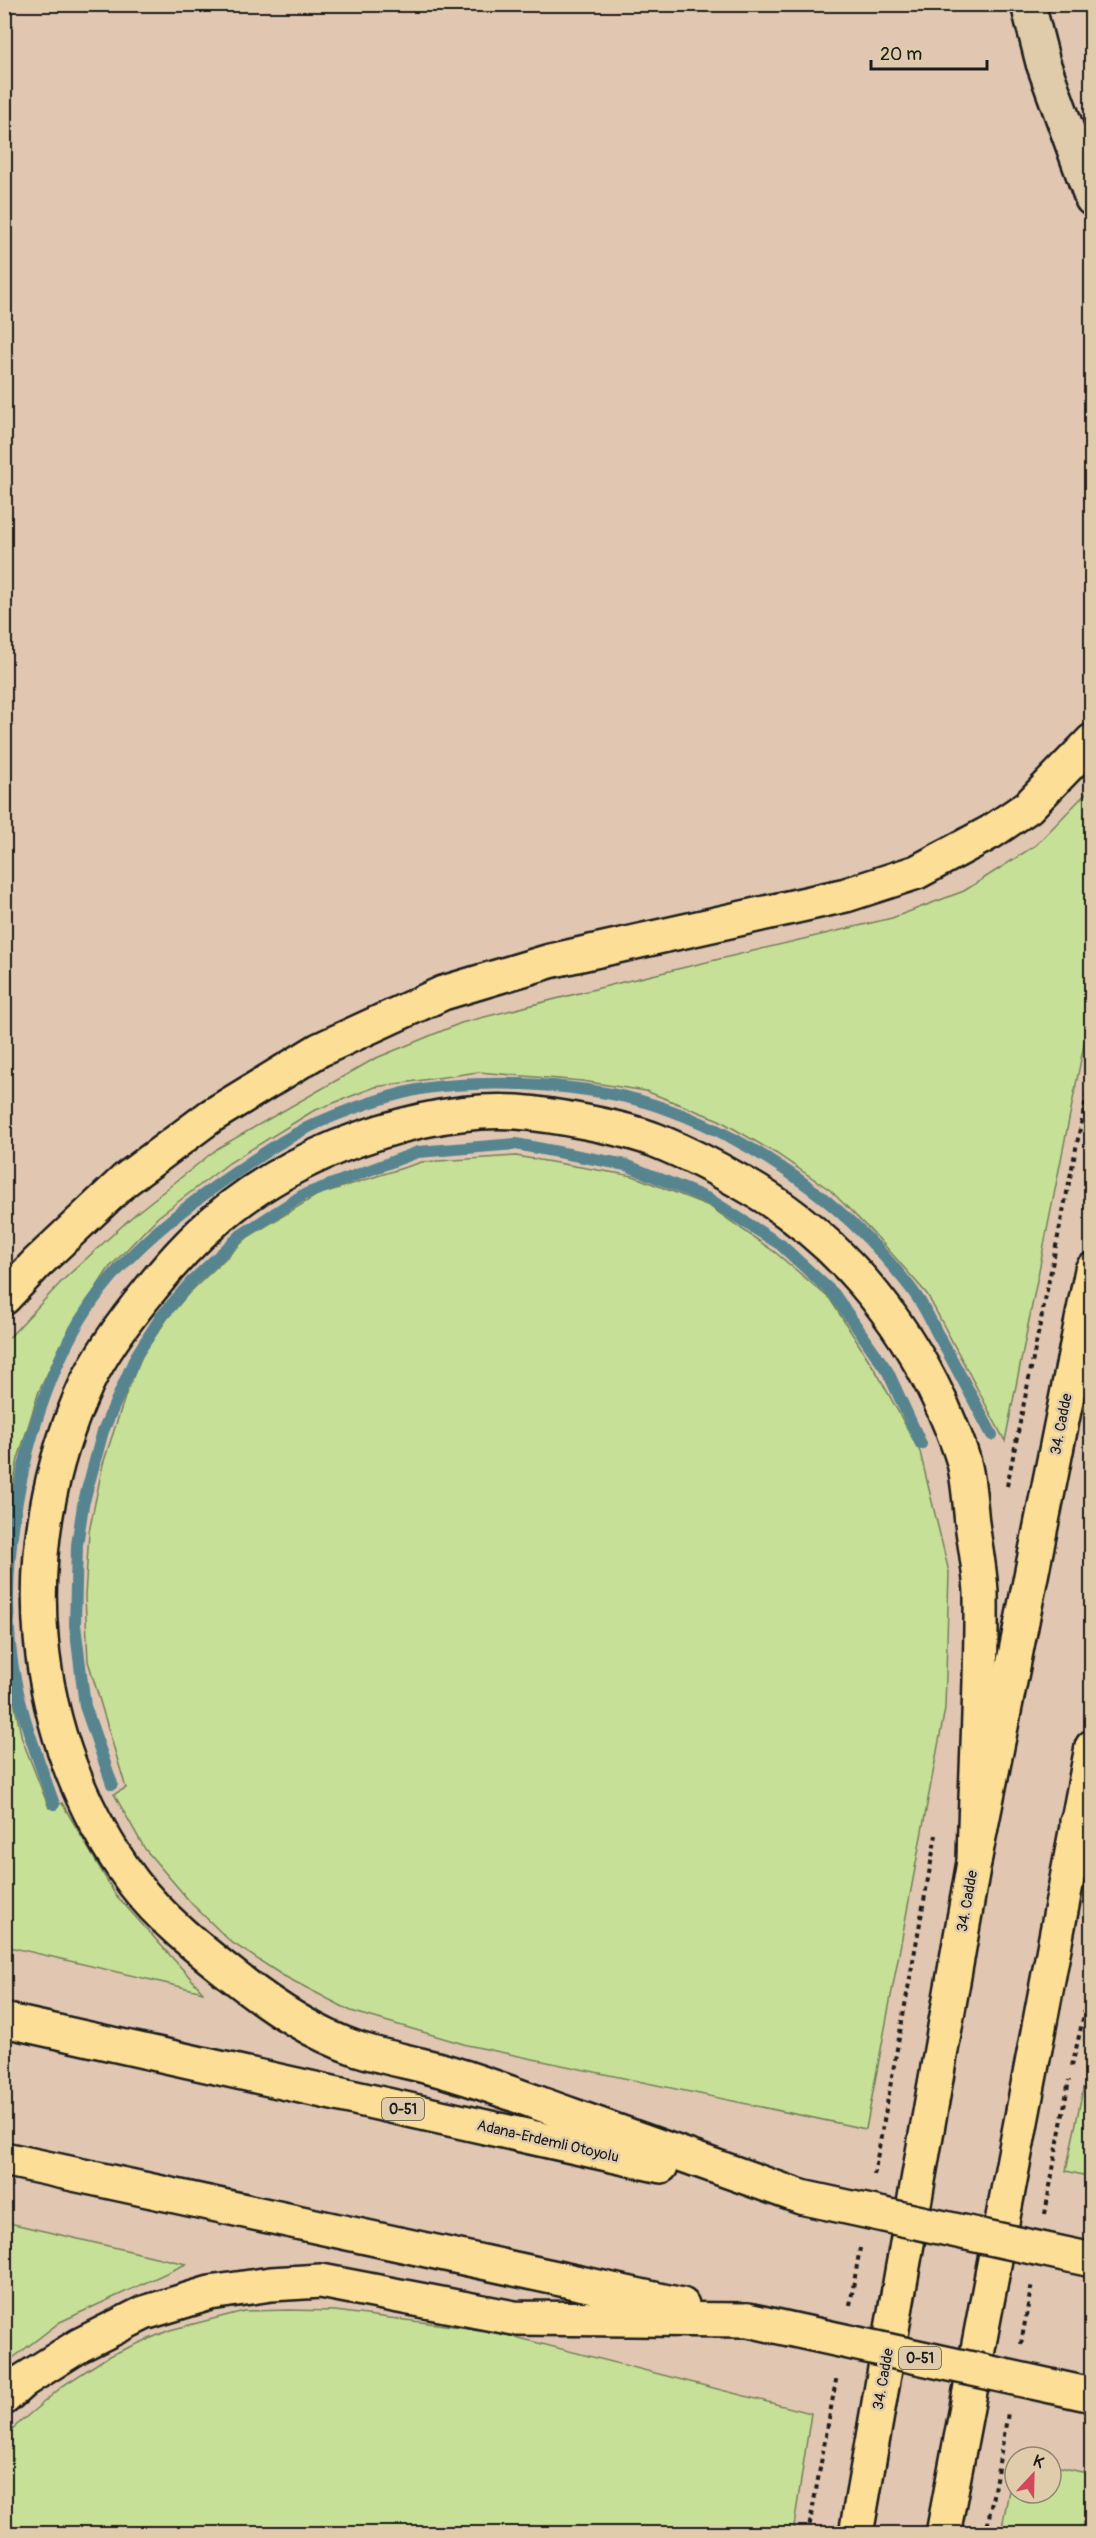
<svg xmlns="http://www.w3.org/2000/svg" width="1096" height="2538" font-family="Pangolin,sans-serif">
	<style>
		.green { fill: #c7e097; stroke: #727e5a; stroke-width: 1.5 }
		.lines { fill: none; stroke-linecap: round; stroke-linejoin: round }
		.stream { stroke: #578590; stroke-width: 12 }
		.minor-casing { stroke: #1c1c1c; stroke-width: 38 }
		.major-casing { stroke: #1c1c1c; stroke-width: 38 }
		.highway-casing { stroke: #1c1c1c; stroke-width: 38 }
		.path { stroke: #1c1c1c; stroke-width: 4; stroke-dasharray: 4.5 4.5; stroke-linecap: butt }
		.minor { stroke: #e0ccab; stroke-width: 33 }
		.major { stroke: #fdde96; stroke-width: 33 }
		.highway { stroke: #fdde96; stroke-width: 33 }
		.highway-bridge-casing { stroke: #1c1c1c; stroke-width: 38; stroke-linecap: butt }
		.highway-bridge { stroke: #fdde96; stroke-width: 33 }
		.labels { text-anchor: middle; stroke-width: 5; stroke-linejoin: round; paint-order: stroke }
		.shield { fill: #e0ccab; stroke: #575147; stroke-width: 1.5 }
		.shield-label { font-size: 14px; font-weight: bold; fill: #1c1c1c }
		.street-label { font-size: 15px; fill: #1c1c1c; stroke: #e0ccab }
	</style>
	<rect width="100%" height="100%" fill="#e1c7b2"/>
	<filter id="ink" filterUnits="userSpaceOnUse"><feTurbulence type="fractalNoise" baseFrequency=".0167" numOctaves="2"/><feDisplacementMap in="SourceGraphic" scale="12" xChannelSelector="R" yChannelSelector="G"/><feConvolveMatrix kernelMatrix="1 2 1 2 8 2 1 2 1" color-interpolation-filters="sRGB"/></filter>
	<g filter="url(#ink)">
		<g class="green">
			<polygon points="1091,788 1091,1009 1005,1441 927,1294 879,1239 830,1190 777,1154 719,1120 646,1091 582,1081 478,1072 375,1087 313,1111 229,1163 158,1217 109,1268 69,1329 39,1391 18,1459 5,1529 5,1342 63,1280 134,1215 218,1148 374,1059 461,1023 623,982 892,918 964,891 1036,845"/>
			<polygon points="516,1156 633,1176 709,1206 776,1253 830,1299 877,1373 920,1452 949,1572 945,1709 866,2129 467,2045 351,2011 282,1975 231,1942 192,1904 145,1849 114,1794 126,1788 88,1661 85,1596 89,1532 103,1464 127,1391 143,1354 167,1319 188,1294 248,1237 317,1195 422,1162"/>
			<polygon points="4,1655 22,1739 49,1808 62,1803 115,1894 203,1992 5,1946"/>
			<polygon points="1091,2051 1091,2177 1066,2171"/>
			<polygon points="5,2222 186,2264 60,2322 5,2364"/>
			<polygon points="290,2310 335,2311 491,2331 811,2413 793,2533 5,2533 5,2435 64,2385 109,2356 170,2330 244,2311"/>
			<polygon points="1015,2458 1015,2493 1051,2493 1051,2465 1091,2474 1091,2533 1001,2533"/>
		</g>
		<g class="lines">
			<g class="stream">
				<polyline points="112,1784 85,1706 75,1625 77,1545 83,1505 103,1431 136,1356 161,1317 192,1281 241,1235 303,1195 418,1152 516,1144 626,1165 709,1199 781,1245 834,1294 888,1372 921,1444"/>
				<path d="M54,1804C36,1753 15,1700 10,1645C1,1545 24,1430 69,1340C104,1272 161,1224 223,1181C245,1166 268,1149 292,1136C324,1117 379,1098 416,1090C451,1083 488,1083 523,1084C562,1086 600,1090 638,1100C724,1124 813,1180 875,1246C889,1262 905,1279 917,1297C925,1308 931,1321 937,1333C956,1366 974,1401 992,1435"/>
			</g>
			<defs>
				<polyline id="minor" points="1028,4 1043,63 1092,199"/>
				<g id="major">
					<polyline points="856,2534 974,1862 1092,1270"/>
					<polyline points="943,2534 1092,1747"/>
				</g>
				<g id="highway">
					<polyline points="4,1298 37,1263 125,1180 211,1116 319,1050 443,993 550,961 846,895 917,872 991,832 1028,807 1092,741"/>
					<polyline points="1077,1821 1092,1791"/>
					<polyline points="4,2020 661,2166"/>
					<polyline points="4,2159 682,2305"/>
					<path d="M801,2197C725,2170 650,2143 574,2116C534,2102 494,2086 454,2074C423,2064 389,2059 358,2049C313,2034 273,2007 236,1978C200,1950 160,1918 133,1882C26,1736 11,1548 86,1385C102,1351 125,1320 149,1291C202,1223 257,1180 337,1147C393,1125 456,1108 517,1112C554,1115 621,1127 655,1140C690,1154 724,1172 756,1191C837,1240 900,1315 940,1401C949,1422 960,1445 965,1467C969,1485 970,1505 972,1523C975,1546 980,1570 981,1593C982,1683 976,1773 974,1862"/>
					<polyline points="4,2398 23,2381 80,2345 144,2313 210,2293 271,2284 321,2281 514,2318 748,2320"/>
				</g>
			</defs>
			<use href="#minor" class="minor-casing"/>
			<use href="#major" class="major-casing"/>
			<use href="#highway" class="highway-casing"/>
			<g class="path">
				<polyline points="1007,1486 1092,1070"/>
				<polyline points="1072,2066 1092,1980"/>
				<polyline points="874,2175 936,1835"/>
				<polyline points="1045,2214 1069,2080"/>
				<polyline points="850,2305 860,2248"/>
				<polyline points="1021,2344 1032,2283"/>
				<polyline points="808,2534 837,2375"/>
				<polyline points="986,2534 1008,2413"/>
			</g>
			<use href="#minor" class="minor"/>
			<use href="#major" class="major"/>
			<use href="#highway" class="highway"/>
			<defs>
				<g id="highway-bridge">
					<polyline points="801,2197 1092,2260"/>
					<polyline points="748,2320 1092,2395"/>
				</g>
			</defs>
			<use href="#highway-bridge" class="highway-bridge-casing"/>
			<use href="#highway-bridge" class="highway-bridge"/>
		</g>
	</g>
	<g class="labels">
		<g class="shield">
			<rect x="382" y="2098" width="42" height="22" rx="4.5"/>
			<rect x="899" y="2347" width="42" height="22" rx="4.5"/>
		</g>
		<g class="shield-label">
			<text x="403" y="2114">O-51</text>
			<text x="920" y="2363">O-51</text>
		</g>
		<g class="street-label">
			<text transform="translate(1061 1424) rotate(-79)" y="5">34. Cadde</text>
			<text transform="translate(967 1901) rotate(-80)" y="5">34. Cadde</text>
			<text transform="translate(548 2141) rotate(13)" y="5">Adana-Erdemli Otoyolu</text>
			<text transform="translate(883 2379) rotate(-80)" y="5">34. Cadde</text>
		</g>
	</g>
	<rect width="1096" height="2538" fill="none" stroke="#e0ccab" stroke-width="24"/>
	<rect x="12" y="12" width="1072" height="2514" fill="none" stroke="#1c1c1c" stroke-width="2" filter="url(#ink)"/>
	<g transform="translate(1033 2475) rotate(22)"><circle r="28" fill="#e0ccab" stroke="#928672" stroke-width="1.5"/>
	<path d="M0-4.5L10 22L0 15L-10 22Z" fill="#d1495b"/>
	<text y="-9" font-size="16" font-weight="bold" text-anchor="middle" fill="#1c1c1c">K</text>
	</g>
	<path d="M871 60v9h116v-9" fill="none" stroke="#1c1c1c" stroke-width="3"/>
	<text x="880" y="60" font-size="18" fill="#1c1c1c" stroke="#e0ccab" stroke-width="4.5" paint-order="stroke">20 m</text>
</svg>
